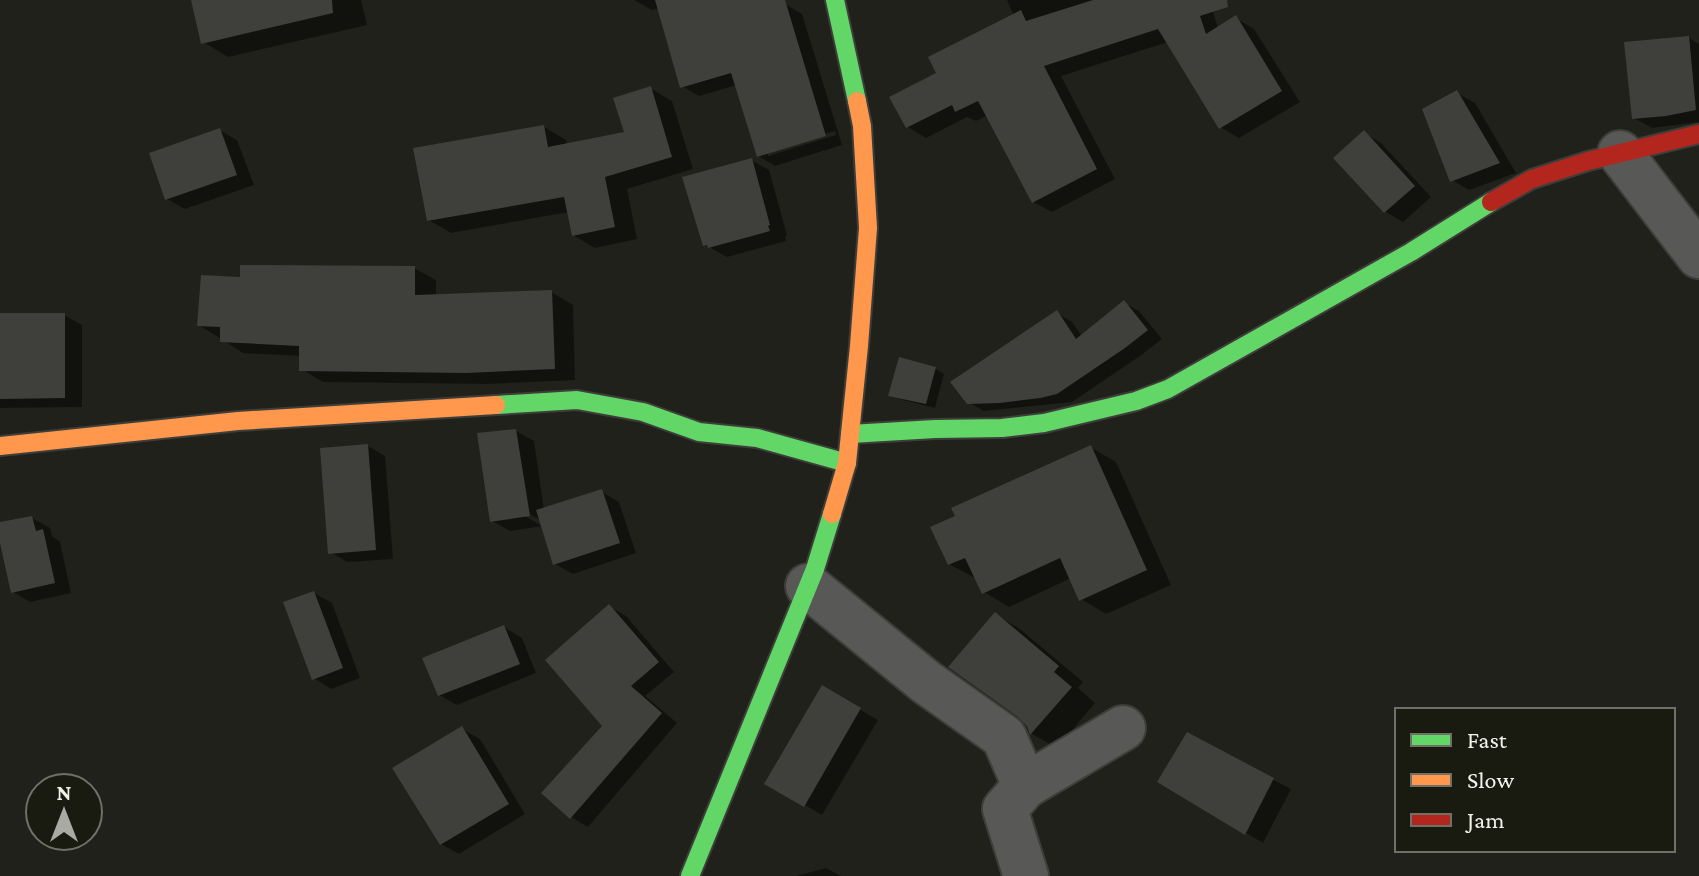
<svg xmlns="http://www.w3.org/2000/svg" width="1699" height="876" font-family="'Crimson Pro',serif">
	<style>
		.shadow { fill: #0007; fill-rule: evenodd }
		.building { fill: #3f3f3b }
		.lines { fill: none; stroke-linecap: round; stroke-linejoin: round }
		.street-casing { stroke: #3d3e3a; stroke-width: 48 }
		.fast-casing { stroke: #3d3e3a; stroke-width: 22 }
		.slow-casing { stroke: #3d3e3a; stroke-width: 22 }
		.jam-casing { stroke: #3d3e3a; stroke-width: 22 }
		.street { stroke: #585856; stroke-width: 44 }
		.fast { stroke: #63d668; stroke-width: 18 }
		.slow { stroke: #ff974d; stroke-width: 18 }
		.jam { stroke: #b3261e; stroke-width: 18 }
	</style>
	<rect width="100%" height="100%" fill="#21211c"/>
	<g class="shadow">
		<polygon points="193,0 361,0 367,25 228,57 203,42"/>
		<polygon points="634,0 679,0 680,4 652,10"/>
		<polygon points="1007,0 1209,0 1218,28 1236,18 1254,29 1300,102 1239,138 1220,127 1168,42 1061,76 1115,179 1052,212 1033,202 988,115 976,121 967,117 926,138 908,127 938,73 1014,16"/>
		<path d="M785,4L802,14L842,145L775,166L758,156L737,85L699,96L682,86ZM835,131L836,135L768,156V151Z"/>
		<polygon points="1689,38 1699,44 1699,122 1652,128 1634,118"/>
		<polygon points="650,88 672,101 693,169 627,189 637,239 595,248 573,235 569,212 451,233 429,220 544,127 566,140 567,145 626,133"/>
		<polygon points="1457,93 1475,103 1516,173 1469,190 1452,180"/>
		<polygon points="219,130 237,140 254,185 185,209 167,199"/>
		<polygon points="1364,133 1381,143 1431,197 1403,222 1386,212 1336,158"/>
		<polygon points="751,160 769,170 787,235 785,236 786,241 727,257 705,245"/>
		<polygon points="414,268 436,280 436,297 551,292 573,305 575,380 489,384 323,382 301,369 301,356 243,353 199,325 242,280"/>
		<polygon points="1124,303 1139,311 1162,339 1140,356 1072,402 984,411 968,402 1057,313 1072,322 1082,336"/>
		<polygon points="0,315 64,315 82,325 82,407 0,408"/>
		<polygon points="901,360 936,369 944,374 935,408 899,399 891,395"/>
		<path d="M516,431L534,441L544,510L602,492L619,502L636,553L573,574L555,564L543,526L510,531L492,521ZM522,510L542,521V526L520,513Z"/>
		<polygon points="368,446 385,456 393,559 347,562 330,552"/>
		<polygon points="1090,447 1116,462 1171,585 1106,614 1081,599 1071,578 1009,607 984,592 975,578 949,564 957,517"/>
		<polygon points="32,518 50,528 52,536 60,542 71,593 30,602 12,591 0,534 0,524"/>
		<polygon points="314,593 332,603 360,678 331,689 314,678"/>
		<polygon points="610,607 626,616 674,672 645,696 677,723 588,827 571,817 605,726"/>
		<polygon points="995,614 1020,629 1083,682 1078,688 1095,703 1057,748 1032,734"/>
		<polygon points="504,627 522,638 536,673 457,705 439,695"/>
		<polygon points="822,688 878,720 822,815 767,783"/>
		<polygon points="462,729 480,739 525,814 459,854 441,844"/>
		<polygon points="1188,735 1291,789 1263,843 1246,833"/>
		<polygon points="826,868 841,876 796,876"/>
	</g>
	<g class="building">
		<polygon points="191,0 332,0 333,13 201,44"/>
		<polygon points="655,0 785,0 826,136 757,157 731,73 680,88"/>
		<polygon points="1093,0 1227,0 1228,7 1200,16 1206,34 1236,15 1282,91 1219,129 1158,29 1044,66 1097,169 1032,203 978,101 955,112 952,105 906,128 889,97 936,73 928,57 1021,10 1026,21"/>
		<polygon points="1689,36 1696,110 1666,116 1632,119 1624,42"/>
		<polygon points="651,86 672,157 605,177 615,227 572,236 564,197 427,221 413,148 544,125 548,147 624,132 613,98"/>
		<polygon points="1457,90 1500,163 1450,182 1422,109"/>
		<polygon points="220,128 237,175 165,200 149,153"/>
		<polygon points="1364,130 1415,186 1384,213 1333,158"/>
		<polygon points="752,158 770,225 768,226 770,231 708,248 707,245 703,246 682,177"/>
		<polygon points="240,265 415,266 415,295 552,290 555,369 466,373 299,371 299,346 220,342 220,327 197,326 201,275 240,277"/>
		<polygon points="1124,300 1148,330 1125,348 1057,394 1040,398 1000,403 967,404 950,382 1057,310 1076,339"/>
		<polygon points="0,313 65,313 65,398 0,399"/>
		<polygon points="899,357 936,367 926,404 888,396"/>
		<polygon points="516,429 530,516 490,522 477,433"/>
		<polygon points="368,444 376,550 328,554 320,448"/>
		<polygon points="1091,445 1147,570 1079,601 1060,558 982,594 965,558 948,565 930,527 955,516 951,508"/>
		<polygon points="602,489 620,543 553,565 536,510"/>
		<polygon points="32,516 36,531 43,529 55,583 11,593 0,543 0,522"/>
		<polygon points="314,591 343,668 312,680 283,602"/>
		<polygon points="609,604 659,662 631,686 662,713 570,819 541,793 602,726 545,660"/>
		<polygon points="995,612 1059,666 1054,672 1072,687 1030,735 1027,726 1018,717 948,667"/>
		<polygon points="504,625 520,664 438,696 422,658"/>
		<polygon points="822,685 861,708 804,807 764,784"/>
		<polygon points="462,726 509,804 440,845 392,768"/>
		<polygon points="1187,732 1274,778 1245,835 1157,782"/>
	</g>
	<g class="lines">
		<defs>
			<g id="street">
				<polyline points="1620,153 1699,256"/>
				<polyline points="808,586 926,682 1004,737 1025,786 1005,809 1026,876"/>
				<polyline points="1025,786 1123,728"/>
			</g>
			<g id="fast">
				<polyline points="835,0 857,101"/>
				<polyline points="496,405 577,400 643,412 699,432 757,438 847,463"/>
				<polyline points="850,434 935,429 1002,428 1044,423 1136,401 1168,389 1411,252 1491,202"/>
				<polyline points="690,876 815,569 832,514"/>
			</g>
			<g id="slow">
				<polyline points="0,446 238,421 496,405"/>
				<polyline points="832,514 847,463 859,346 868,228 862,126 857,101"/>
			</g>
			<polyline id="jam" points="1491,202 1532,179 1588,161 1699,134"/>
		</defs>
		<use href="#street" class="street-casing"/>
		<use href="#fast" class="fast-casing"/>
		<use href="#slow" class="slow-casing"/>
		<use href="#jam" class="jam-casing"/>
		<use href="#street" class="street"/>
		<use href="#fast" class="fast"/>
		<use href="#slow" class="slow"/>
		<use href="#jam" class="jam"/>
	</g>
	<rect x="1395" y="708" width="280" height="144" fill="#191b10" stroke="#6f7168" stroke-width="2"/>
	<rect x="1411" y="734" width="40" height="12" fill="#63d668" stroke="#6f7168" stroke-width="2"/>
	<text x="1467" y="748" font-size="24" fill="#f1f3eb">Fast</text>
	<rect x="1411" y="774" width="40" height="12" fill="#ff974d" stroke="#6f7168" stroke-width="2"/>
	<text x="1467" y="788" font-size="24" fill="#f1f3eb">Slow</text>
	<rect x="1411" y="814" width="40" height="12" fill="#b3261e" stroke="#6f7168" stroke-width="2"/>
	<text x="1467" y="828" font-size="24" fill="#f1f3eb">Jam</text>
	<g transform="translate(64 812)"><circle r="38" fill="#191b10" stroke="#6f7168" stroke-width="2"/>
	<path d="M0-6L14 30L0 20L-14 30Z" fill="#a8aaa3"/>
	<text y="-12" font-size="22" font-weight="bold" text-anchor="middle" fill="#f1f3eb">N</text>
	</g>
</svg>
